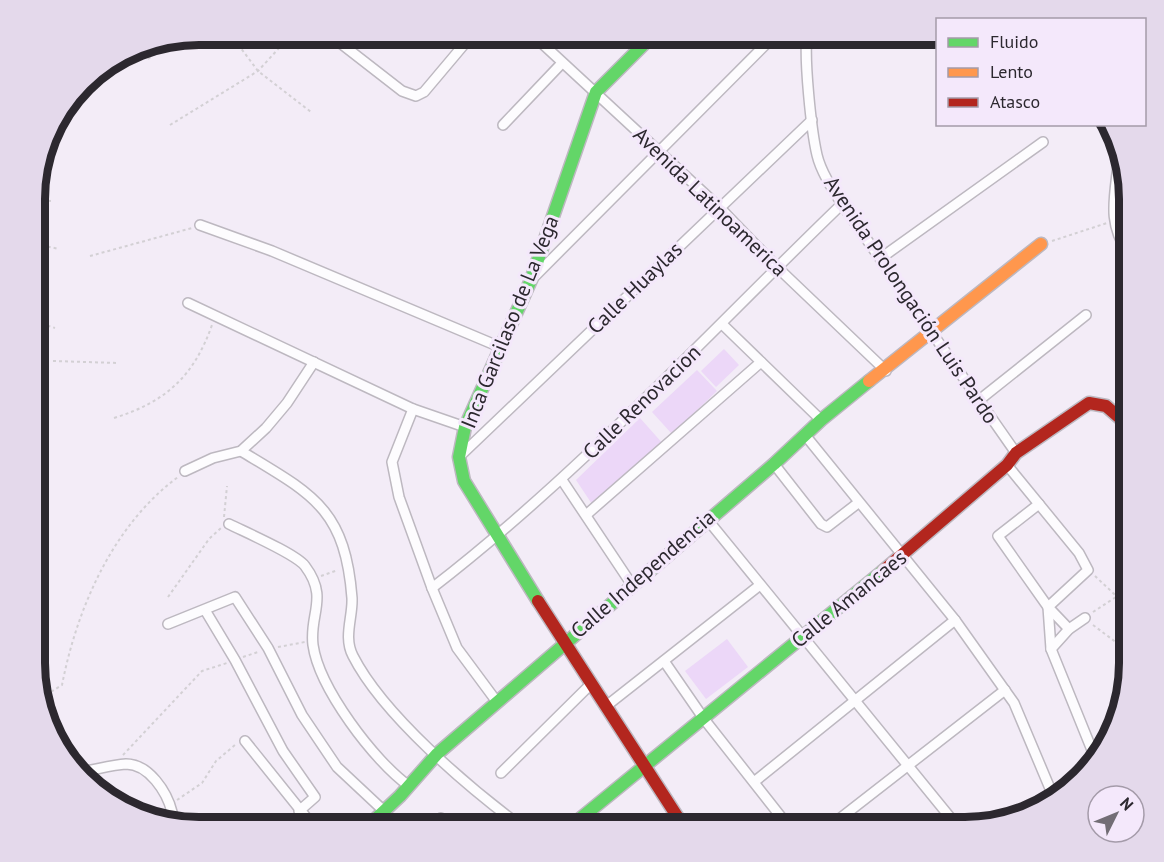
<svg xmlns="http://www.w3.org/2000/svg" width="1164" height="862" font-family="'PT Sans',sans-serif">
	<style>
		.green { fill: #ecd7f8 }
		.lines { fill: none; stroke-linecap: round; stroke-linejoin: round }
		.street-casing { stroke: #bdb8c0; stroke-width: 12 }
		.fast-casing { stroke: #bdb8c0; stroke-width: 15 }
		.slow-casing { stroke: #bdb8c0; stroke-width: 15 }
		.jam-casing { stroke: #bdb8c0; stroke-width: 15 }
		.path { stroke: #d3d0d4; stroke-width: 2; stroke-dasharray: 3 3; stroke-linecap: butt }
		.street { stroke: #fdfcfe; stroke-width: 9 }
		.fast { stroke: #63d668; stroke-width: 12 }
		.slow { stroke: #ff974d; stroke-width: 12 }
		.jam { stroke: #b3261e; stroke-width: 12 }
		.labels { text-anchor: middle; stroke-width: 6; stroke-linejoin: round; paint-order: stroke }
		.street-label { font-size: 21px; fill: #2c282f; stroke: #f4e8fb }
		.rim { fill: none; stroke: #2c282f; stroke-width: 8 }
	</style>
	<rect width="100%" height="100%" fill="#f3ecf7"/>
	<g class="green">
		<polygon points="724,349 739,365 716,387 701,371"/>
		<polygon points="697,370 717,391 672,434 652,412"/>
		<polygon points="640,418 664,445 592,504 576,480"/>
		<polygon points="727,639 748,667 706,699 685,671"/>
	</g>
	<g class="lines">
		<defs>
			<g id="street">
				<polyline points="330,35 402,91 416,96 424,92 472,35"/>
				<polyline points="533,35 719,207 777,267 886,371"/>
				<path d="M807,35C804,59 811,129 817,155C821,172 833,190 842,204L1016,453"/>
				<polyline points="1110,124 1113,130"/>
				<polyline points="503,125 562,63"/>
				<path d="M1119,155C1116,194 1105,221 1129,254"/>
				<polyline points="200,225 272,251 500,347"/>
				<polyline points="881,258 1043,142"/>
				<polyline points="533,278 775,35"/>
				<polyline points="188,303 413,409 465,427"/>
				<polyline points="722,324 821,420"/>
				<polyline points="978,401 1086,315"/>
				<polyline points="413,409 392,462 399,497 432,588 457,648 497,702"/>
				<polyline points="805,435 955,620 1014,703 1054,798"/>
				<path d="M241,451C312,494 345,508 352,598C353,617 343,637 353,656C383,715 469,788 522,827"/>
				<polyline points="459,457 812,120"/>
				<polyline points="774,464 821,524 827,527 858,503"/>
				<polyline points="1007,465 1079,553 1088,570 1048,607 1051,649 1096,760"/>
				<polyline points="185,471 213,458 241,451 266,428 287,403 314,362"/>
				<polyline points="562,480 632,585"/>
				<polyline points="1039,504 998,536 1048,607 1069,629"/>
				<polyline points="586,515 761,362"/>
				<polyline points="707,519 958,827"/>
				<path d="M229,524C245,532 296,554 305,566C329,598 309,614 313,645C319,688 374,761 409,786"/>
				<path d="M432,588C580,474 707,334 842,204"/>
				<polyline points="205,610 235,660 283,751 315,797 299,811"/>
				<polyline points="168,624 235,597 268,648 302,715 337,767 384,811"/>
				<polyline points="1051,649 1069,629 1085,618"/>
				<polyline points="664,661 704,719 789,827"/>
				<polyline points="605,707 760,585"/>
				<polyline points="245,741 314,827"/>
				<path d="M79,772C95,770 110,765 126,764C149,764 167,792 172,812"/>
				<polyline points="501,773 591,684"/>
				<polyline points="754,782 955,620"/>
				<polyline points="441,818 451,827"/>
				<polyline points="829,827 1005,690"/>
			</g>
			<g id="fast">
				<polyline points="538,601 464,481 459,457 465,427 531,280 596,92 653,35"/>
				<polyline points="367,827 400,796 437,754 774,464 821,420 869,381"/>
				<polyline points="570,827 883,571"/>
			</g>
			<polyline id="slow" points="869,381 1041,244"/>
			<g id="jam">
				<polyline points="883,571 1007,465 1016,453 1089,403 1106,406 1129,426"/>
				<polyline points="538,601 684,827"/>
			</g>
		</defs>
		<use href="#street" class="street-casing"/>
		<use href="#fast" class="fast-casing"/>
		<use href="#slow" class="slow-casing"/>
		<use href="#jam" class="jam-casing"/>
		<g class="path">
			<polyline points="231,35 258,71 311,112"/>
			<polyline points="148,59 175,39"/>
			<polyline points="170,125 258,71 291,35"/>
			<polyline points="36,200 53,201"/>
			<polyline points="1052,241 1107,223"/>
			<polyline points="36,244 59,249"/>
			<polyline points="90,256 192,228"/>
			<polyline points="36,322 55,328"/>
			<polyline points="53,361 118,363"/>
			<path d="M114,418C166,402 194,376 212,325"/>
			<polyline points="224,517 227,486"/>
			<polyline points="321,576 338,570"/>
			<polyline points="1095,576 1129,608"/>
			<polyline points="168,597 209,539 221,528"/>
			<polyline points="1093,612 1116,597"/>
			<polyline points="1093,625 1129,652"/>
			<polyline points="278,647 305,642"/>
			<polyline points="243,657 258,652"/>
			<path d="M41,698L62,685C77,608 113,525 178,477"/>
			<polyline points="123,755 202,671 227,663"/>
			<polyline points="92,787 100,778"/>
			<polyline points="177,800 202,783 216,761 235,745"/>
		</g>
		<use href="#street" class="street"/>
		<use href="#fast" class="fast"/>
		<use href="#slow" class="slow"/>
		<use href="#jam" class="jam"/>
	</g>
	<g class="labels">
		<g class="street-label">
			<text transform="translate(710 202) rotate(44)" y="7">Avenida Latinoamerica</text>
			<text transform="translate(635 288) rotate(-44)" y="7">Calle Huaylas</text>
			<text transform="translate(911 300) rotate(56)" y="7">Avenida Prolongación Luis Pardo</text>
			<text transform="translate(510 322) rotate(-68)" y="7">Inca Garcilaso de La Vega</text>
			<text transform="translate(642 402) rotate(-44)" y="7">Calle Renovacion</text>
			<text transform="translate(643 574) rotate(-41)" y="7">Calle Independencia</text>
			<text transform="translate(849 599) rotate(-39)" y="7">Calle Amancaes</text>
		</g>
	</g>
	<path d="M0 0H1164V862H0ZM199 45H965A154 154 0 0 1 1119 199V663A154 154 0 0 1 965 817H199A154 154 0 0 1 45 663V199A154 154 0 0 1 199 45Z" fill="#e4d9eb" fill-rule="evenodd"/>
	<path class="rim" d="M199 45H965A154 154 0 0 1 1119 199V663A154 154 0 0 1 965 817H199A154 154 0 0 1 45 663V199A154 154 0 0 1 199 45Z"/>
	<rect x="936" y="18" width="210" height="108" fill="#f4e8fb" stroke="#a49ba9" stroke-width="1.5"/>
	<rect x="948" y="38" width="30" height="9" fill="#63d668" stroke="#a49ba9" stroke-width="1.5"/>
	<text x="990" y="48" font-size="18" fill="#2c282f">Fluido</text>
	<rect x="948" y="68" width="30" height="9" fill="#ff974d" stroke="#a49ba9" stroke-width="1.5"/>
	<text x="990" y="78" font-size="18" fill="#2c282f">Lento</text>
	<rect x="948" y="98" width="30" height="9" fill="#b3261e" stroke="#a49ba9" stroke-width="1.5"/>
	<text x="990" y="108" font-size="18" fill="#2c282f">Atasco</text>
	<g transform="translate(1116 814) rotate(47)"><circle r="28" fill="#f4e8fb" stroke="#a49ba9" stroke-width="1.5"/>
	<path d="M0-4.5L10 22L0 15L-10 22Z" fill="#726d75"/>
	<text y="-9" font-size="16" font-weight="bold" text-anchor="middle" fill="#2c282f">N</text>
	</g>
</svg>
